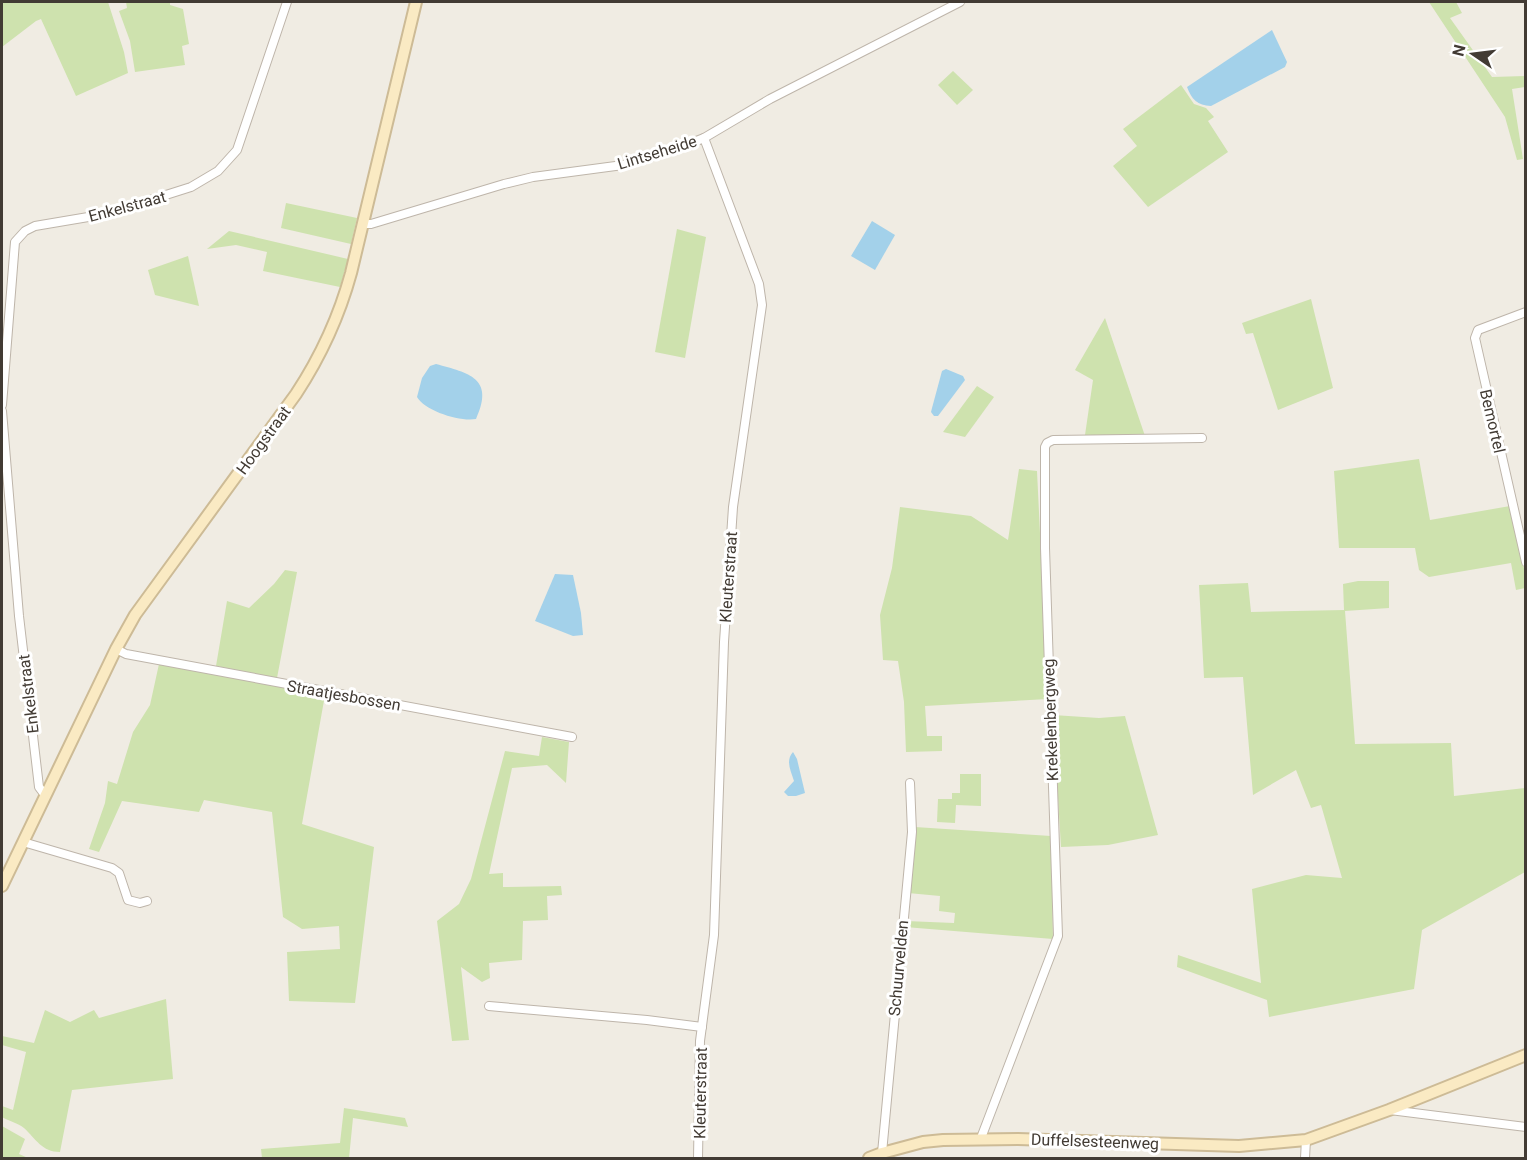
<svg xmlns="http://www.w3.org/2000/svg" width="1527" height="1160" font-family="Roboto,sans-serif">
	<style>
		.green { fill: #cee2ae }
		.water { fill: #a3d1ea }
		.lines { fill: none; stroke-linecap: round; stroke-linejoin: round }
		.street-casing { stroke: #beb5aa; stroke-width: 10 }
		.secondary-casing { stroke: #cdbb96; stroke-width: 14 }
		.street { stroke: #fff; stroke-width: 8 }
		.secondary { stroke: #faeac3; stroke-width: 10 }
		.labels { text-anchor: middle; stroke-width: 6; stroke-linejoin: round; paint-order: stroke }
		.street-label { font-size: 16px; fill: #423b34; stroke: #fff }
	</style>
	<rect width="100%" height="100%" fill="#f0ece3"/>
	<g class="green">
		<polygon points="2,2 108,2 124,52 128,73 76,96 41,19 36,21 2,47"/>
		<polygon points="126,2 170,2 170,5 183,9 189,44 182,46 185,65 135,72 130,41 119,11 127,8"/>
		<polygon points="1429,2 1456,2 1462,13 1450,18 1492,77 1525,76 1525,87 1512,89 1523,159 1517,160 1505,117"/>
		<polygon points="953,71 973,90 957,105 938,85"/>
		<polygon points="1181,85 1194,104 1206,108 1214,117 1208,121 1228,152 1148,207 1113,166 1137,146 1123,129"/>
		<polygon points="286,203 357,218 351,244 281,228"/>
		<polygon points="677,229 706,237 685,358 655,352"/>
		<polygon points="229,231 348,259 340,287 263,271 267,252 236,245 207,249"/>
		<polygon points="188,256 199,306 155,295 148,270"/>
		<polygon points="1311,299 1333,388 1278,410 1253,333 1246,334 1242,323"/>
		<polygon points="1105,318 1145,436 1085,435 1093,380 1075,370"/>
		<polygon points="977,386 994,397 965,437 943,432"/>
		<polygon points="1419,459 1430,520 1510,506 1525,573 1525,588 1516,590 1511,563 1429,577 1419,570 1415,548 1339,548 1334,471"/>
		<polygon points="1019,469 1037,471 1048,699 925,706 927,736 942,736 942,751 906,752 904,702 898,661 883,660 880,615 892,568 900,507 971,516 1008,540"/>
		<polygon points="285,570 297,572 277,678 216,666 227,601 249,608 274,584"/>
		<polygon points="1358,581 1389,581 1389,608 1345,611 1355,744 1451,743 1454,796 1525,788 1525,872 1422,930 1414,989 1269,1017 1267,1000 1177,967 1178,955 1261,983 1252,889 1306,875 1342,878 1321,805 1311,808 1296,770 1253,795 1243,677 1204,678 1199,585 1248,583 1251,612 1344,610 1343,584"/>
		<polygon points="159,664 325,695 302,824 374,847 355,1003 289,1001 287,952 340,949 339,926 302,929 283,917 272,812 204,800 199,812 122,801 99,852 89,849 105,803 108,781 117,784 133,732 150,705"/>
		<polygon points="1053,715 1099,718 1125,716 1158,835 1108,845 1061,847"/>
		<polygon points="542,737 569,742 566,783 547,765 512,768 489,874 503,873 503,887 561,886 562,895 547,896 548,920 523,921 522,960 489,963 490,978 482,982 461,967 469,1040 452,1041 437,921 459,904 471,879 505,751 539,756"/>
		<polygon points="960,774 981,774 981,806 956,805 955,823 937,822 938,799 952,799 952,793 960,793"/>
		<polygon points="915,827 1051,836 1053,939 905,927 906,921 954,923 955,913 939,911 940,896 908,893"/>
		<path d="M166,999L173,1079L72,1090L60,1152C42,1152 36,1139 24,1128C18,1123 9,1121 2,1117V1106L13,1110L26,1052L2,1045V1036L34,1043L45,1010L70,1022L94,1010L99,1018Z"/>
		<polygon points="344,1108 405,1118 408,1127 353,1118 349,1158 262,1158 261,1149 340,1143"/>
		<polygon points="2,1126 25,1139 19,1154 28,1158 2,1158"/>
	</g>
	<g class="water">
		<path d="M1272,30L1287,62L1285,67L1211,106C1197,105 1192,100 1187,87Z"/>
		<polygon points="872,221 895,235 875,270 851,256"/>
		<path d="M436,364C469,373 495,378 476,419C460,422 425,411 417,397L422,378L430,366Z"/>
		<polygon points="946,369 963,376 965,380 938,416 934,416 931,412 932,408 942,371"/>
		<polygon points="555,574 573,575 581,613 583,635 573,636 535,621"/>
		<path d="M793,752L797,759L805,793L796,796H788L784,792L794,781C791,771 785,761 793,752Z"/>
	</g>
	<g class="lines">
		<defs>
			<g id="street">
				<polyline points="363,224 371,224 504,184 533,177 623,165 671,151 704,138 770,99 960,2"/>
				<polyline points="1526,312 1478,330 1475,338 1526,562"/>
				<polyline points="2,405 15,242 25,231 35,226 106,214 191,187 218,171 237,150 287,2"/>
				<polyline points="2,411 19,616 39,787 45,795"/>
				<polyline points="116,649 126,654 572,737"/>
				<polyline points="23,842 112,868 119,873 128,900 140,903 147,901"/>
				<polyline points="489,1006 647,1020 702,1027"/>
				<polyline points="1390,1110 1526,1127"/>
				<polyline points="981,1138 1058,936 1045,548 1045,447 1047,443 1053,440 1202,438"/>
				<polyline points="882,1153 912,832 910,783"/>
				<polyline points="698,1158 700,1041 714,935 724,642 733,507 762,305 759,284 704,138"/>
				<polyline points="1305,1158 1306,1140"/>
			</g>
			<g id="secondary">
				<path d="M2,886L116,649L135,615L296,394C321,356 339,317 351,273L416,2"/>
				<polyline points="869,1158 882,1153 923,1142 943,1140 1018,1139 1239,1146 1306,1140 1389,1110 1526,1055"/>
			</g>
		</defs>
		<use href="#street" class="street-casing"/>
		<use href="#secondary" class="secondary-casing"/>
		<use href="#street" class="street"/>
		<use href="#secondary" class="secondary"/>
	</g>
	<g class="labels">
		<g class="street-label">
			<text transform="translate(657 152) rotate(-17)" y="6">Lintseheide</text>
			<text transform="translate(127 206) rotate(-15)" y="6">Enkelstraat</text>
			<text transform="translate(1493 421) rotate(77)" y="6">Bemortel</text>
			<text transform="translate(263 440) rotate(-54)" y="6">Hoogstraat</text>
			<text transform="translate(728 577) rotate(-86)" y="6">Kleuterstraat</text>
			<text transform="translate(28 694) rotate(-97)" y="6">Enkelstraat</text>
			<text transform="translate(344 695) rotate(10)" y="6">Straatjesbossen</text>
			<text transform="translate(1050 720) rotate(-92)" y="6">Krekelenbergweg</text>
			<text transform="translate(898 968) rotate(-85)" y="6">Schuurvelden</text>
			<text transform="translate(700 1093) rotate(-89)" y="6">Kleuterstraat</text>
			<text transform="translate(1095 1141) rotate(2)" y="6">Duffelsesteenweg</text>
		</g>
	</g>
	<rect width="1527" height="1160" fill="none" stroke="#423b34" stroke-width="6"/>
	<g transform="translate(1473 54) rotate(284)" stroke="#ffffff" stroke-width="4.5" paint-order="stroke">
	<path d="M0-4.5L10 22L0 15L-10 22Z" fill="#423b34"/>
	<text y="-9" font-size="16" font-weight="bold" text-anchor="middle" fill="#423b34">N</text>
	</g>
</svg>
